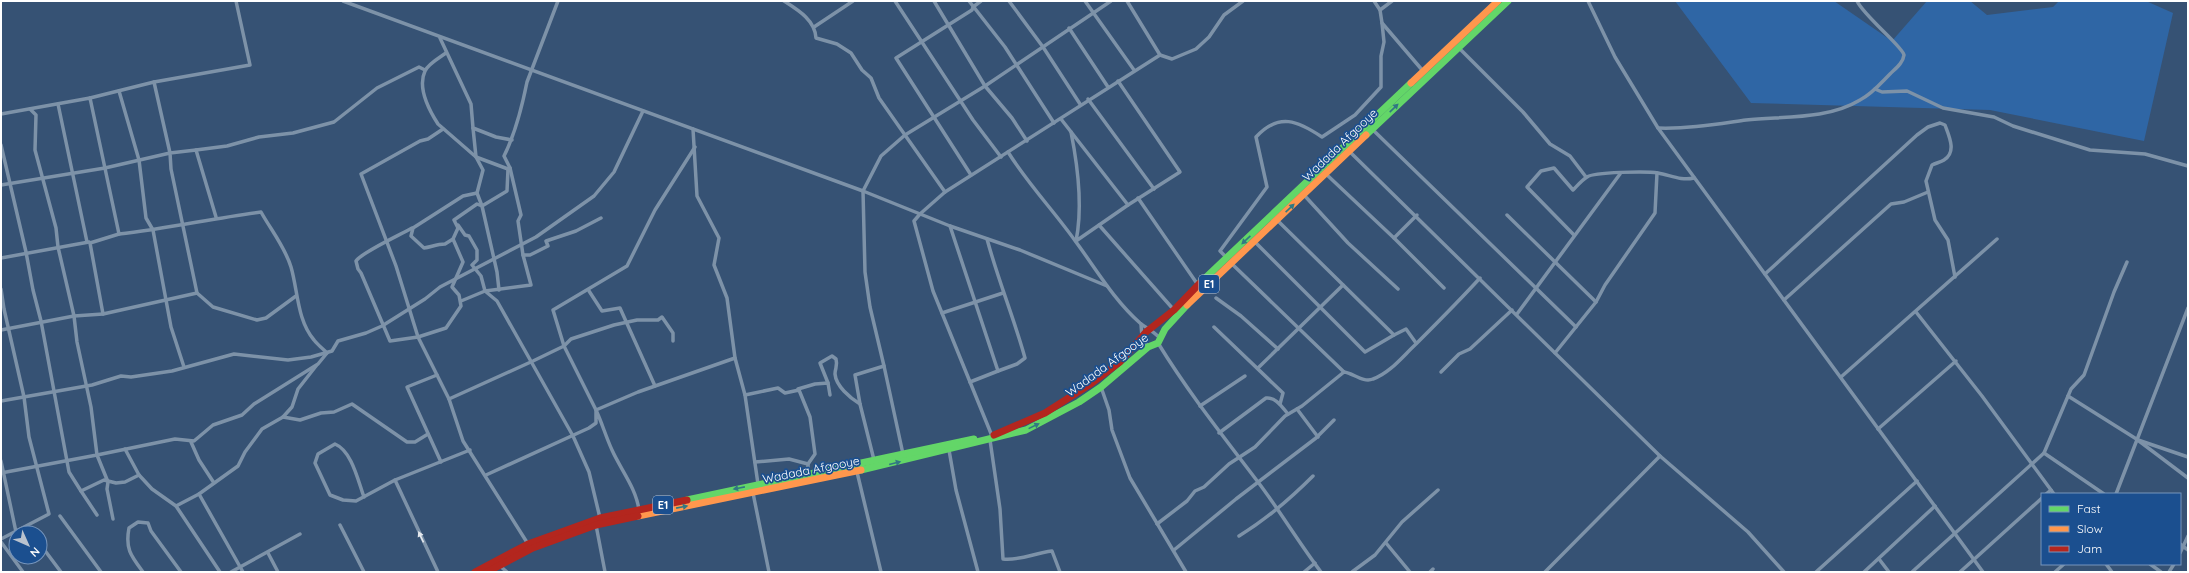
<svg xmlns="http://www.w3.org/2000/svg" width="2189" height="573" font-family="Quicksand,sans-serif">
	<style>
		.green { fill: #2f66a5 }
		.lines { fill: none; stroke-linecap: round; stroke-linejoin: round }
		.street { stroke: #7d92a8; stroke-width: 3.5 }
		.fast { stroke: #63d668; stroke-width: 7 }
		.slow { stroke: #ff974d; stroke-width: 7 }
		.jam { stroke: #b3261e; stroke-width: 7 }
		.oneway { fill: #317883 }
		.oneway2 { fill: #e5e9ee }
		.labels { text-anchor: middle; stroke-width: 3.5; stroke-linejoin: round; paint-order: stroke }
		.shield { fill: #1b4f8f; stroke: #bbcadd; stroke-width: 1 }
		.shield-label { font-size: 11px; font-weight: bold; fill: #fff }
		.street-label { font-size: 12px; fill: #fff; stroke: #1b4f8f }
	</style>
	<rect width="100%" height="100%" fill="#365274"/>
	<polygon class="green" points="1675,1 1834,1 1892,41 1927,1 1970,1 1987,15 2053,7 2059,1 2146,1 2173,13 2144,141 1990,110 1751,103"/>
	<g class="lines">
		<g class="street">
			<polyline points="343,1 863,191 950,226 1020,250 1107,286"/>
			<path d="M784,1C798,10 815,20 816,38L837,44L851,53L862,70L871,78L879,98L945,192"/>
			<polyline points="895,1 973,120 1001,157"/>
			<polyline points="934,1 985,86 1012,118 1027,141"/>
			<polyline points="969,1 1005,47 1054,123"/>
			<polyline points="1009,1 1043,47 1080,104"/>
			<polyline points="1085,1 1134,70"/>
			<polyline points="1374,1 1380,10 1382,23 1423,71"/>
			<polyline points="1588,1 1615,57 1658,128 1983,572"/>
			<polyline points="1380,10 1392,1"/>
			<polyline points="814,27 853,1"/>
			<polyline points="1069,28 1108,87"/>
			<polyline points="440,38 471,104 473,128 496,137 512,140"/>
			<polyline points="1458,47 1523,112 1550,144 1570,156 1586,177"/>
			<path d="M446,53C439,58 428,64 425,71C417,88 429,110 438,124L476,157L508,169"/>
			<polyline points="1160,55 1172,59 1196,49 1209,37 1224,15 1243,1"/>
			<polyline points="154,82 250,65 236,1"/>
			<polyline points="1875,89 1882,92 1907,91 1943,108 1994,117 2013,126 2090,150 2145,154 2188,166"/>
			<polyline points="119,91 139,160 146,218 153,230 171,327 184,367"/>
			<polyline points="1088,99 1154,189"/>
			<polyline points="58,104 87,242"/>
			<polyline points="1,114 90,98 119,234 90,243 103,314 197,293 213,307 257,320 266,318 296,296"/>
			<polyline points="1061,119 1128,205"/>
			<polyline points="473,128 476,157 483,170 477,193 482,206 497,272 499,290"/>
			<path d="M1658,128C1688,129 1717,124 1746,120C1783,116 1827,120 1860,100C1872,94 1881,83 1890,74C1896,68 1903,63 1904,55C1903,47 1864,16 1857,1"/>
			<polyline points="443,129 428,139 420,141 361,174 396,266 418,337 449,399 463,441 528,544"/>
			<polyline points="693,129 697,196 719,238 714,265 727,298 735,358 745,395 758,484"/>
			<polyline points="1372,129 1576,327"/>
			<path d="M1071,132C1078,167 1083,207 1076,241L1128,205L1180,172L1118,81"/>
			<polyline points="1,145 26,252 33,290 41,321 69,472 81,491"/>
			<polyline points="695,147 655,210 627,266 553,310 564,346 596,410 638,392 735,358"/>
			<polyline points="196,150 227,146 259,137 293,133 334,122 377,88 419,67 425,70"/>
			<polyline points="1349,151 1660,456 1748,532 1784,572"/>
			<path d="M1008,152C1028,184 1054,211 1076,242C1096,269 1114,300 1140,323C1146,328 1152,330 1159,337"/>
			<polyline points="510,168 521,215 518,221 523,255"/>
			<polyline points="1326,174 1394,238 1444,288"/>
			<polyline points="971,175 896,58 972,10 973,7 981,1"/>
			<polyline points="1,185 105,168 170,153 154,82 90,98"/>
			<path d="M477,193L463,196L413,228L411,236L424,248C431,247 437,244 445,244L453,239L458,228L454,220L477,204L482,206L507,191L508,169L510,168L504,156C516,132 522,107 527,82L558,1"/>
			<polyline points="1304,195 1348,243 1398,289"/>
			<polyline points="1138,198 1198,285"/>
			<polyline points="1507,215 1596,302"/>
			<polyline points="1277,220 1394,335 1406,329 1416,343"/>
			<polyline points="458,225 465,235 469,236 477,250 477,260 472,265 481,276 485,291 497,301 573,436 589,472 600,518"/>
			<polyline points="1099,225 1174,310"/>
			<polyline points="950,226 998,371 970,382"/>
			<path d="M412,228C400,235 362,252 356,261L358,269L361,273L390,341L418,337L446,328L461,306L459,295L452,287L463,262L453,239"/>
			<path d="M119,234C167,229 213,218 261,212C271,230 285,247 291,267C298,291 297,320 314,340C318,345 323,349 327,353"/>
			<path d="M1574,235L1527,187L1541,171L1554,168L1573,190C1577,186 1582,180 1587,177C1594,172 1647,171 1658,173C1670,175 1681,181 1694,178"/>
			<polyline points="1394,238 1417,215"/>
			<path d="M987,239C998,280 1014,318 1025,358L1017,364L998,371"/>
			<polyline points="1254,241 1365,352 1394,335"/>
			<polyline points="1,258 89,242"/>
			<path d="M1227,258L1220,251L1267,187L1256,137C1279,112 1298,121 1322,137L1355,115L1381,87V56L1384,42L1382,23"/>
			<polyline points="1231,263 1344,372"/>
			<path d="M1765,274L1917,135L1928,127L1940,123L1945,125C1949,136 1957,152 1944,160C1941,162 1936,163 1932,165L1926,181L1935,220L1948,240L1955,277"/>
			<polyline points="1,289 4,309 24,397 29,437 49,514 1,539"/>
			<polyline points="589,291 602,311 620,308 655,386"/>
			<polyline points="197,293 171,169 170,153 196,150 216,217"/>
			<polyline points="1216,298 1241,316 1278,349"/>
			<polyline points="1784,300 1891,204 1904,202 1928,192"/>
			<polyline points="461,301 485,291 531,285 523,255 530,255 548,246 546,241 576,231 601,218"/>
			<polyline points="1916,312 1982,396 2051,490"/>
			<polyline points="942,313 1003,293"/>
			<polyline points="1517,314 1620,174"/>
			<polyline points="1141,324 1142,337 1148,347"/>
			<polyline points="1214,327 1283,393 1280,404"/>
			<polyline points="1,330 74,316 103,314"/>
			<path d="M1158,343C1188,392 1223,436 1258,482C1280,511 1299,543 1321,572"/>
			<polyline points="1555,353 1596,302 1605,285 1655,213 1657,173"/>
			<polyline points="884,366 903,454"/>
			<polyline points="1258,368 1343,285"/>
			<polyline points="1441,372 1459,354 1470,349 1512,310"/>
			<polyline points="437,375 407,387 441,462"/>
			<polyline points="1841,377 1997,239"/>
			<path d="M828,383L820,363L832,356L836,359C838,366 835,368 835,374C836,386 850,398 860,404"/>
			<polyline points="1101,387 1109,410 1112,430 1130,478 1186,572"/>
			<polyline points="798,389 815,384 828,383 830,395"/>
			<polyline points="745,395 778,388 785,393 799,390 810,417 815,454 808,464 808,474"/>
			<polyline points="2068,396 2138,440 2188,457"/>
			<polyline points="449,399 533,361 564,346 571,339 614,325 637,320 658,320 662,317 673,333 673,341"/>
			<polyline points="1,401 92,385 121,376 131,377 172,371 234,354 288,360 311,357 332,351 338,341 366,333 382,326 425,299 440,287 536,237 594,196 614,172 643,111"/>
			<polyline points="1200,406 1245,376"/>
			<polyline points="1297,409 1318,437"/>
			<polyline points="283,417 300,420 321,413 334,412 352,404 407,442 415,442 428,434"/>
			<polyline points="1878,429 1956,361"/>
			<path d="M1219,433L1266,398C1276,397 1282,407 1288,414"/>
			<polyline points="992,436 933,291 914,221 920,214 945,192 1160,55 1127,1"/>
			<path d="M990,440L1000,509L1003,559C1020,561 1034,553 1052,551L1060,572"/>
			<polyline points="2139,441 2188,478"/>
			<polyline points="191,442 199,460 214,483"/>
			<polyline points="125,449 139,475 152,489 176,506 220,572"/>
			<polyline points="949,450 956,490 978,572"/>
			<polyline points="2044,453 2104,494"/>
			<polyline points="874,460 860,404 855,375 884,366 870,307 865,272 863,191 881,156 905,135 985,86 1111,1"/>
			<polyline points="1,461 16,532"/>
			<polyline points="755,462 789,459 808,464"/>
			<polyline points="857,472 881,572"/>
			<polyline points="1,473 97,455 91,407 77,342 74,316 58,247 56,228 35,150 36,115 30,109"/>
			<path d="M486,475L589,428L596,423V410C602,423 606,437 612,450C621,470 636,488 639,510"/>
			<polyline points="395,480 438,572"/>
			<polyline points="753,493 769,572"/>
			<polyline points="199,494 243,572"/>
			<polyline points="2046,494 2051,490 2054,494"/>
			<polyline points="2116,494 2188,308"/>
			<path d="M364,497C358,481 352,451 335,444L318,454L315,463L330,495L343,500L356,501L395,480L470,450"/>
			<polyline points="176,506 199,494 238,466 245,452 262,429 283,417 292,407 298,389 316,366"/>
			<polyline points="97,515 81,491 104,480 116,483 125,482 139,475"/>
			<polyline points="60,516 101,572"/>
			<polyline points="113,519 107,489 108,482 97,455 175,439 194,441 213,425 242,415 254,404 318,364 327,353"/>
			<path d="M1157,524L1187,501L1195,491L1204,487L1229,464L1255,447L1285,416L1302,406L1344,372C1353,373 1363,383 1373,379C1390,373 1403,356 1416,344C1438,322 1459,301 1480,278"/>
			<polyline points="340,525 364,572"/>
			<polyline points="596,525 605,572"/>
			<polyline points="27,527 32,533"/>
			<path d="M1239,536C1267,519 1290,499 1313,476"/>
			<polyline points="1,542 23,572"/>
			<polyline points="1386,543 1410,572"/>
			<polyline points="40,544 61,572"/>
			<polyline points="2180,544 2188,550"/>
			<polyline points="1174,550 1236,499 1316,438 1334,420"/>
			<polyline points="268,553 278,572"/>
			<polyline points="2180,553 2188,536"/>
			<polyline points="1879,559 1889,572"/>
			<polyline points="2106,564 2112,572"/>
			<polyline points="2150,564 2161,572"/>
			<polyline points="500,566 507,572"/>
			<path d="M143,572C131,556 125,549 129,528L138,522L148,523L151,531L181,572"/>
			<polyline points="231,572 300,534"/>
			<polyline points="1304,572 1315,563"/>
			<polyline points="1352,572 1375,555 1402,522 1438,490"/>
			<polyline points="1430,572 1433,569"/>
			<polyline points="1545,572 1660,456"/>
			<polyline points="1816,572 1917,481"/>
			<polyline points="1864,572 1935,506"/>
			<polyline points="1912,572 2044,453 2071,389 2084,375 2114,292 2127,262"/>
			<polyline points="1960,572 2042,498"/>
			<polyline points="2055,572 2064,564"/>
			<polyline points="2169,572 2174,564"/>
		</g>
		<g class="fast">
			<polyline points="1366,135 1508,1"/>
			<polyline points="1200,283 1411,83"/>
			<polyline points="861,470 1026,430 1079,402 1101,387 1148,347 1158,343 1165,329 1187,305"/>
			<polyline points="687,500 974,439"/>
		</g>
		<g class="slow">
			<polyline points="1411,83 1498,1"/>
			<polyline points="1187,305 1366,135"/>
			<polyline points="638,516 861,470"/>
		</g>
		<g class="jam">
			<polyline points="994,435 1045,413 1092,383 1120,362 1146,332 1174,310 1200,283"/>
			<polyline points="475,572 528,544 600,518 687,500"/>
			<polyline points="487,572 533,548 596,525 638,516"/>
		</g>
	</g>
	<defs><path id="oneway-solid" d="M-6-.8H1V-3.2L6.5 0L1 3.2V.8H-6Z"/></defs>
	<g class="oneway">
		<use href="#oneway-solid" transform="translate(1394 108) rotate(-44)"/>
		<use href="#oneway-solid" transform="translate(1290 208) rotate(-43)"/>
		<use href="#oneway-solid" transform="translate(1246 240) rotate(137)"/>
		<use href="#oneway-solid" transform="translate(1034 426) rotate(-26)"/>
		<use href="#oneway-solid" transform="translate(895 463) rotate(-14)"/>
		<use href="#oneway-solid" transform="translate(739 488) rotate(169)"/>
		<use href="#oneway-solid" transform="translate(682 507) rotate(-11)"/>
	</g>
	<use class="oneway2" href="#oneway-solid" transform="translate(421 537) rotate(-115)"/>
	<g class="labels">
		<g class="shield">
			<rect x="1199" y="275" width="20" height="18" rx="3"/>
			<rect x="653" y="496" width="20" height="18" rx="3"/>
		</g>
		<g class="shield-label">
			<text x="1209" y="288">E1</text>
			<text x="663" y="509">E1</text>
		</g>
		<g class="street-label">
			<text transform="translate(1340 145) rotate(-44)" y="4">Wadada Afgooye</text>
			<text transform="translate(1107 365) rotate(-36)" y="4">Wadada Afgooye</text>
			<text transform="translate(811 470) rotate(-11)" y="4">Wadada Afgooye</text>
		</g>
	</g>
	<rect width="2189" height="573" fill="none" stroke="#ffffff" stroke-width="4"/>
	<rect x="2041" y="493" width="140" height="72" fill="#1b4f8f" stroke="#7695bc"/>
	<rect x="2049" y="506" width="20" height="6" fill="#63d668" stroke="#7695bc"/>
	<text x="2077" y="513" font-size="12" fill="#ffffff">Fast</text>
	<rect x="2049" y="526" width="20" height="6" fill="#ff974d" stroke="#7695bc"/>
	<text x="2077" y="533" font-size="12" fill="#ffffff">Slow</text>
	<rect x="2049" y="546" width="20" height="6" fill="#b3261e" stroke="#7695bc"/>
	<text x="2077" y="553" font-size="12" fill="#ffffff">Jam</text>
	<g transform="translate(28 545) rotate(135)"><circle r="19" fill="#1b4f8f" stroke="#7695bc"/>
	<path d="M0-3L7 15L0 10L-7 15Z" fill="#b9c2ce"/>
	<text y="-6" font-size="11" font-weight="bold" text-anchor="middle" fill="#ffffff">N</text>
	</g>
</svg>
